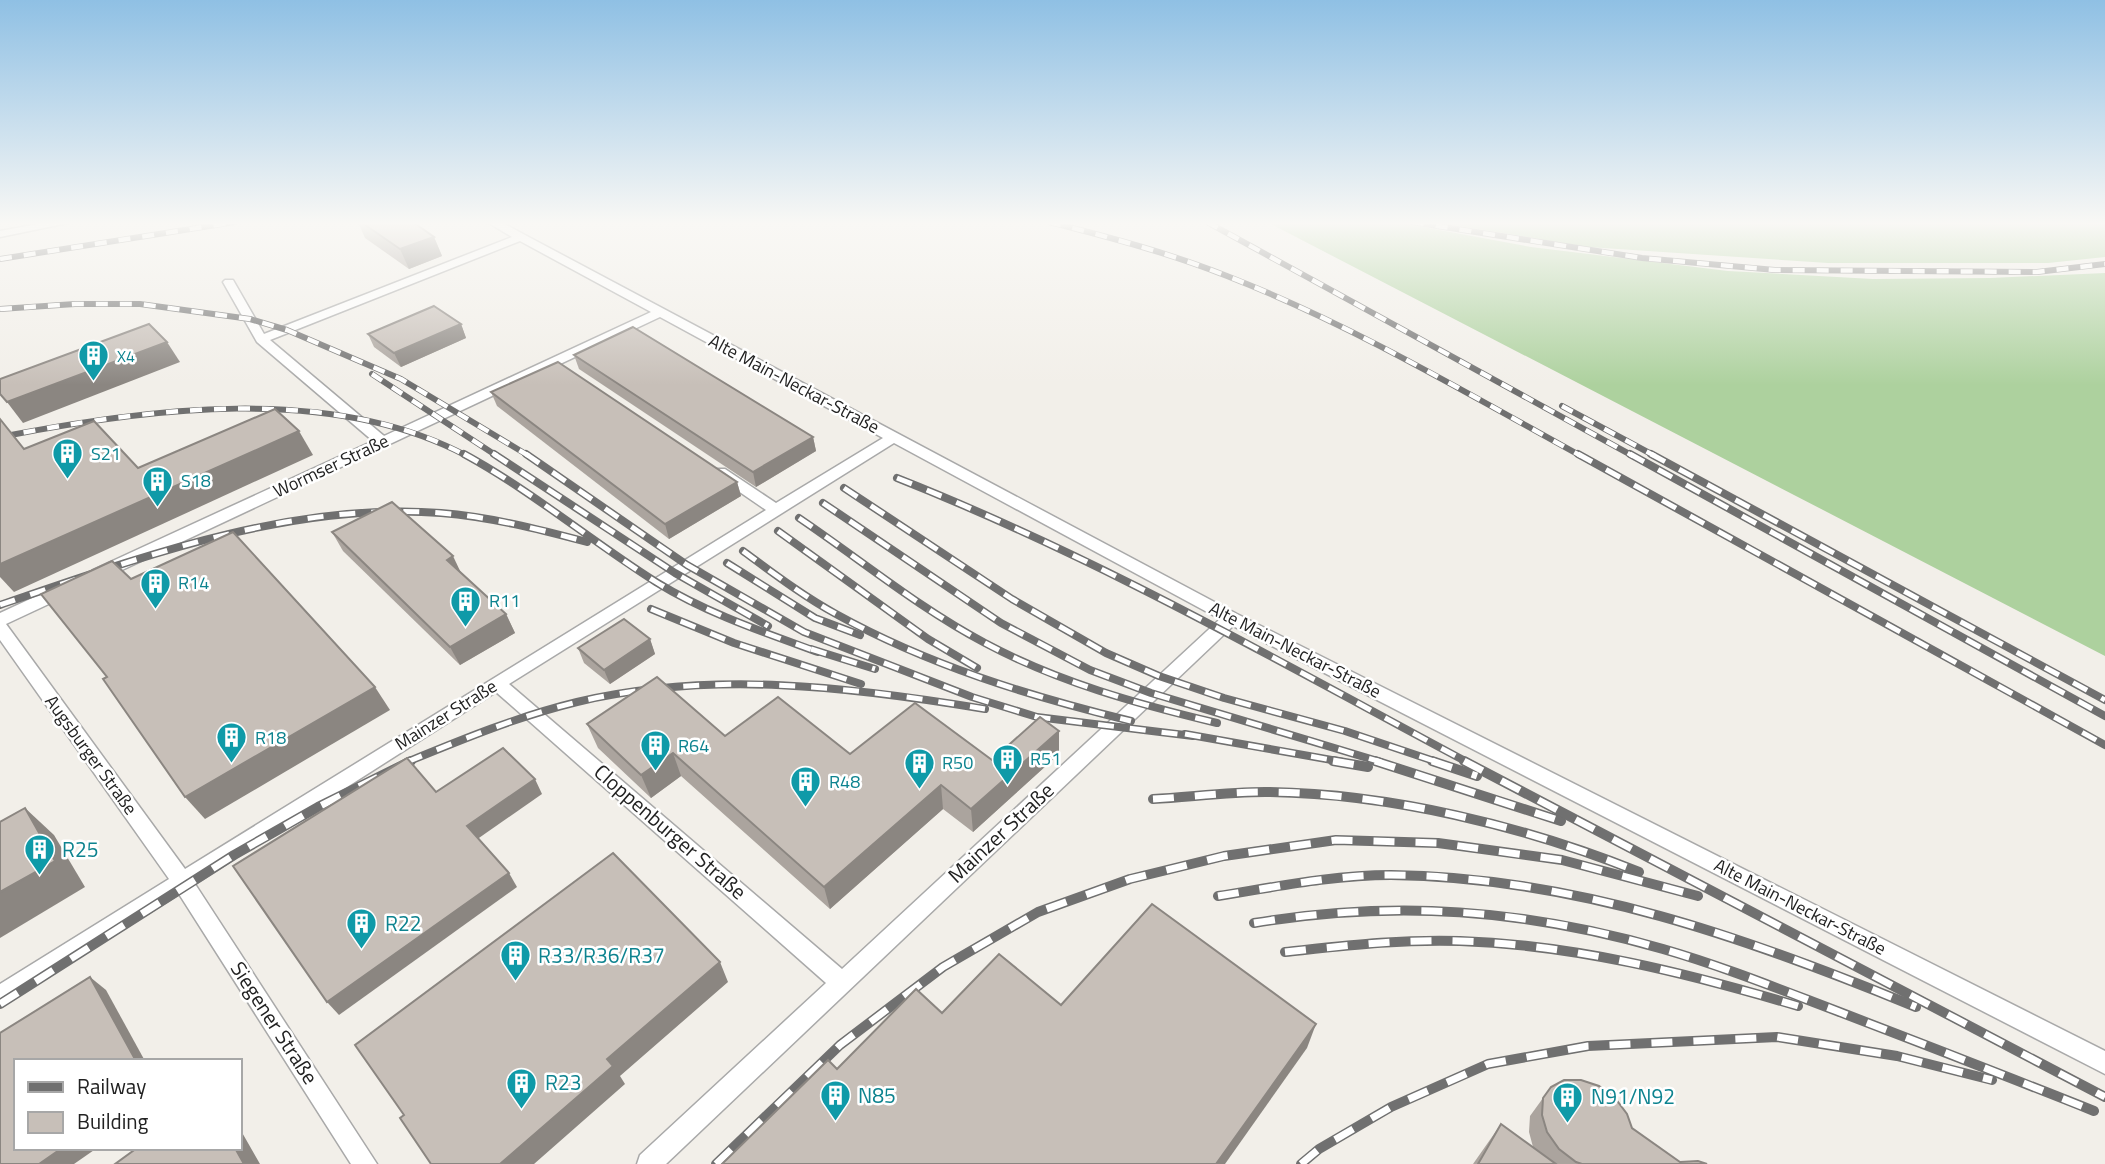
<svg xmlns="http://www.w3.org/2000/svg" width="2105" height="1164" font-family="'Titillium Web',sans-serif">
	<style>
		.forest { fill: #add19e }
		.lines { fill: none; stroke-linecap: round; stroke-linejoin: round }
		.service-casing { stroke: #a9a9a9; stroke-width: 3 }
		.service { fill: #fff; fill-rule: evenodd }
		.rail-far2-casing { stroke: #707070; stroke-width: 6 }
		.rail-far1-casing { stroke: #707070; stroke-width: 8 }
		.rail-casing { stroke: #707070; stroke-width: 10 }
		.rail-far2 { stroke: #fff; stroke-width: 4.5; stroke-dasharray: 12; stroke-linecap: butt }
		.rail-far1 { stroke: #fff; stroke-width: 5; stroke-dasharray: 16; stroke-linecap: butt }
		.rail { stroke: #fff; stroke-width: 7; stroke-dasharray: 21; stroke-linecap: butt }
		.wall { fill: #aba49e }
		.shaded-wall { fill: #8b8681 }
		.building { fill: #c7bfb8; stroke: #8b8681; stroke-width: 2 }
		.labels { text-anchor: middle; stroke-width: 5; stroke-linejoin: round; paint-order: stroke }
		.far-culture-label { font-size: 16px; fill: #0d838f; stroke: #fff; text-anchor: start }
		.street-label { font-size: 18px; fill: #222; stroke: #fff }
		.culture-label { font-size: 18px; fill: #0d838f; stroke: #fff; text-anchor: start }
		.near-street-label { font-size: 21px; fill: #222; stroke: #fff }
		.near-culture-label { font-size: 21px; fill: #0d838f; stroke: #fff; text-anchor: start }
	</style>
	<rect width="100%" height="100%" fill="#f2efe9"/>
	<g class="forest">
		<polygon points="1267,222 1396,222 1531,247 1728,271 1873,279 1990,278 2105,273 2105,656"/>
		<polygon points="1435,222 2105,222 2105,257 2048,263 1828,263 1588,247"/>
	</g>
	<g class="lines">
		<defs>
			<g id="service">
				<polygon points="48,222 73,222 0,237 0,231"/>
				<path d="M487,222H501L525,235L1237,614L2105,1051V1074L1233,626L666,1164H637L640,1155L826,983L496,692L195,884L377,1164H351L179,894L0,1006V984L169,879L0,640V613L56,587H68L70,591L68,595L6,624L185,869L766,510L715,475L713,472L715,469H725L776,503L883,438L660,317L105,578H93L91,574L93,570L373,441L257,342L223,282L225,280H233L264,334L512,237ZM520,241L651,312L384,436L270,340ZM894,443L1220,619L842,969L509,684Z"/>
			</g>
		</defs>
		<use href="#service" class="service-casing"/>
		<use href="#service" class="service"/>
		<defs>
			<g id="rail-far2">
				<path d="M1049,222C1109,237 1169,253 1227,276C1350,324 1465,392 1581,456"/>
				<polyline points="1207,222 1633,456"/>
				<polyline points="1412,222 1642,258 1775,270 2037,272 2105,264"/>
				<polyline points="0,259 235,222"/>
				<polyline points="0,309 75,304 140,304 250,319 287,330 401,379 529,456"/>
				<polyline points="372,374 497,456"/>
				<polyline points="1562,406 1655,456"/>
				<path d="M0,437C145,409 331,383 467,456"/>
			</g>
			<g id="rail-far1">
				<path d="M464,454C532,491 591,541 656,582C706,613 763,632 818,652"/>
				<polyline points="494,454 675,573 768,626"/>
				<polyline points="526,454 687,565 804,632 972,697 1037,717 1193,736"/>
				<polyline points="1578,454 2105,745"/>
				<polyline points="1630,454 2105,716"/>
				<polyline points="1651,454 2105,700"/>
				<path d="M897,478C1095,556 1280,662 1467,762"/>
				<polyline points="844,488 1012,599 1106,653 1159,676 1224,698 1345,731 1437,762"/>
				<polyline points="823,503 1001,623 1090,670 1151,693 1381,762"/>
				<path d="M799,518C861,560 919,608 985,643C1058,682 1137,704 1217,723"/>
				<polyline points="778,531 928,639 977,668"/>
				<path d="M743,551C773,573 803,596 836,614C928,665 1029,696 1131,721"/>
				<polyline points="727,563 815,618 860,635"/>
				<path d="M0,605C138,558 293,501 441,513C491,517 538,529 587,542"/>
				<polyline points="651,609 734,643 861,684"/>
				<polyline points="811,649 875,669"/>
				<polyline points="1185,734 1343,762"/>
				<path d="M407,762C463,739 519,716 577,702C712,670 851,687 985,709"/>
			</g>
			<g id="rail">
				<polyline points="1333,761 1368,767"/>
				<polyline points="1375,761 1561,821"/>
				<polyline points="1432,761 1477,776"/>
				<polyline points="1464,761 2105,1097"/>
				<path d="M1153,799C1190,797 1228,792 1265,792C1389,793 1524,826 1639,872"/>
				<path d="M1218,896C1275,887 1333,875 1391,875C1576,877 1747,938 1916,1007"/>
				<path d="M1254,923C1395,900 1525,909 1663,949C1722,966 1779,989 1837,1011C1923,1044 2009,1077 2094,1111"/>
				<path d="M1285,952C1343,946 1401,939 1460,941C1576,945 1687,973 1798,1006"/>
				<polyline points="0,1004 234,855 318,807 411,761"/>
				<polyline points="716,1164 840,1045 943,967 1038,912 1130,879 1224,856 1336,840 1438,843 1562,860 1698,896"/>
				<polyline points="1301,1164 1319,1149 1391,1107 1488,1064 1588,1046 1777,1037 1897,1056 1992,1080"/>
			</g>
		</defs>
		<use href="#rail-far2" class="rail-far2-casing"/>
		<use href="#rail-far1" class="rail-far1-casing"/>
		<use href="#rail" class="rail-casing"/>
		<use href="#rail-far2" class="rail-far2"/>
		<use href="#rail-far1" class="rail-far1"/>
		<use href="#rail" class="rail"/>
	</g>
	<g class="wall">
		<polygon points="358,222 413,222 434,237 442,256 409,269 365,238"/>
		<polygon points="461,324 466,338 401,367 374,347 368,334"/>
		<polygon points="574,355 813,437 816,451 756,487 579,369"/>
		<polygon points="491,392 737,482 741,496 669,539 497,406"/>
		<polygon points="332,532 461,573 506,614 515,633 460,665 343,551"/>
		<polygon points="650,639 655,654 610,684 584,663 578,648"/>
		<polygon points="587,724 725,736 850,754 992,760 1059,731 1059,754 973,832 943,809 830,909 681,776 651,798 598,748"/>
		<polygon points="1551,1087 1632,1128 1680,1162 1707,1164 1473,1164 1501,1124 1533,1147 1529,1132 1530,1116"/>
	</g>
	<g class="shaded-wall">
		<polygon points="434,237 442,256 409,269 400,249"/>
		<polygon points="461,324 466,338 401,367 394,353"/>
		<polygon points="167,342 180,362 23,423 7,402"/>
		<polygon points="299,431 313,455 14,592 0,577 0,564"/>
		<polygon points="813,437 816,451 756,487 753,472"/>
		<polygon points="737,482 741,496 669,539 665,524"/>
		<polygon points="453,556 462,575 447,560"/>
		<polygon points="506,614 515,633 460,665 450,647"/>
		<polygon points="650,639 655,654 610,684 604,670"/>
		<polygon points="375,687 390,710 205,819 185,797"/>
		<polygon points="1059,731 1059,754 973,832 971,809"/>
		<polygon points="673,753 681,776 651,798 641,775"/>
		<polygon points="535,779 542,794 476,840 467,826"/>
		<polygon points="941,785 943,809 830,909 824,887"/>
		<polygon points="25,808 54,835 85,887 0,938 0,892"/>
		<polygon points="509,873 517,887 339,1015 327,1002"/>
		<polygon points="720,962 728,982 620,1076 625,1084 534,1164 500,1164 607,1059"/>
		<polygon points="90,977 106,990 145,1061 136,1061"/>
		<polygon points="1316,1024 1307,1048 1225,1164 1216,1164"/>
		<polygon points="240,1129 260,1164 244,1164 235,1148 240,1148"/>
		<polygon points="62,1148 97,1148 74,1164 39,1164"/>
	</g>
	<g class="building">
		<polygon points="361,222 413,222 434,237 400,249"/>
		<polygon points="434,306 461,324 394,353 368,334"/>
		<polygon points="149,324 167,342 7,402 0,394 0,379"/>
		<polygon points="633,327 813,437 753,472 574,355"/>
		<polygon points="558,362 737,482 665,524 491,392"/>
		<polygon points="275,409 299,431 0,564 0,419 24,449 94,421 138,468"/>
		<polygon points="392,502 453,556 447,560 506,614 450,647 332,532"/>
		<polygon points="233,532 375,687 185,797 103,679 107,677 41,594 112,561 131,579"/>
		<polygon points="624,619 650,639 604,670 578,648"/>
		<polygon points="657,677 725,736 778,697 850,754 915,703 992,760 1040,717 1059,731 971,809 941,785 824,887 673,753 641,775 587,724"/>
		<polygon points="503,748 535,779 467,826 509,873 327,1002 233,866 407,758 436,792"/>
		<polygon points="25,808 55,861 0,892 0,822"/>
		<polygon points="613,853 720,962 607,1059 613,1066 500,1164 431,1164 400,1118 404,1115 355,1045"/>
		<polygon points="1152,904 1316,1024 1216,1164 722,1164 828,1060 837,1069 916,989 942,1013 999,954 1061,1005"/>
		<polygon points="90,977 136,1061 16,1061 16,1148 62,1148 39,1164 0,1164 0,1033"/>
		<polygon points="1564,1080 1581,1080 1599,1086 1615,1098 1627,1114 1632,1128 1680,1162 1698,1161 1707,1164 1582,1164 1576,1162 1559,1149 1547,1132 1542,1115 1543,1098 1551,1087"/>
		<polygon points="1501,1124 1556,1164 1478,1164"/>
		<polygon points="137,1148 235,1148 244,1164 115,1164"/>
	</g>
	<linearGradient id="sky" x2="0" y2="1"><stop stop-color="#8fc0e4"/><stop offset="0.58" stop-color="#f9f8f5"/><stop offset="1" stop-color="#f9f8f5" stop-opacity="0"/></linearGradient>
	<rect width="2105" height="385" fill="url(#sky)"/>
	<defs>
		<symbol id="building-pin" viewBox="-11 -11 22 30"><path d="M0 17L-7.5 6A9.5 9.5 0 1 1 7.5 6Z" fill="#0f9aa8" stroke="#fff"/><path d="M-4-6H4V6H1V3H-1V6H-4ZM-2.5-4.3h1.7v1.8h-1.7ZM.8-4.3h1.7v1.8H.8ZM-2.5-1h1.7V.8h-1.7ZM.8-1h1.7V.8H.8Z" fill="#fff"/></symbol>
	</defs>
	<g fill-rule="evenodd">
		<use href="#building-pin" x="76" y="338" width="35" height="47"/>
		<use href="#building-pin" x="50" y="436" width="35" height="47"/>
		<use href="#building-pin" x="140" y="464" width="35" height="47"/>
		<use href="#building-pin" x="138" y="566" width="35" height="47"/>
		<use href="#building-pin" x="448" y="584" width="35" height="47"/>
		<use href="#building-pin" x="214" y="720" width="35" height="47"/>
		<use href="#building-pin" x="638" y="728" width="35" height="47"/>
		<use href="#building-pin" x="990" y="742" width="35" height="47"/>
		<use href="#building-pin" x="902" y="746" width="35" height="47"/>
		<use href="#building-pin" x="788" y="764" width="35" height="47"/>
		<use href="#building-pin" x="22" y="832" width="35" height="47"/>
		<use href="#building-pin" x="344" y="906" width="35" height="47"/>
		<use href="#building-pin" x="498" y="938" width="35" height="47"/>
		<use href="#building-pin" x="504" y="1066" width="35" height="47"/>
		<use href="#building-pin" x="818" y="1078" width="35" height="47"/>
		<use href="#building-pin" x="1550" y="1080" width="35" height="47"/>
	</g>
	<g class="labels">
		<g class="far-culture-label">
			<text x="117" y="362">X4</text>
		</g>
		<g class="street-label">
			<text transform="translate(794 384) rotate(28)" y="6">Alte Main-Neckar-Straße</text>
			<text transform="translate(331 466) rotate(-25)" y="6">Wormser Straße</text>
			<text transform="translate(1295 650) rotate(27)" y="6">Alte Main-Neckar-Straße</text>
			<text transform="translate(446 715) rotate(-32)" y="6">Mainzer Straße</text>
			<text transform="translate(91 755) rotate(54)" y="6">Augsburger Straße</text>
			<text transform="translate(1800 907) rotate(27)" y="6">Alte Main-Neckar-Straße</text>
		</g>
		<g class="culture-label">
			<text x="91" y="460">S21</text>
			<text x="181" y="487">S18</text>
			<text x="178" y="589">R14</text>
			<text x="489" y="607">R11</text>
			<text x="255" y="744">R18</text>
			<text x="678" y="752">R64</text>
			<text x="1030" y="765">R51</text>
			<text x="942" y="769">R50</text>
			<text x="829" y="788">R48</text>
		</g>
		<g class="near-street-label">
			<text transform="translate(670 832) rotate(41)" y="7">Cloppenburger Straße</text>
			<text transform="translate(1001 833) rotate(-43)" y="7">Mainzer Straße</text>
			<text transform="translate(274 1023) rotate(57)" y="7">Siegener Straße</text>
		</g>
		<g class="near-culture-label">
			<text x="62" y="857">R25</text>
			<text x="385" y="931">R22</text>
			<text x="538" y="963">R33/R36/R37</text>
			<text x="545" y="1090">R23</text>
			<text x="858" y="1103">N85</text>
			<text x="1591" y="1104">N91/N92</text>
		</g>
	</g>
	<rect x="14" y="1059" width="228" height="91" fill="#ffffff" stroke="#a7a7a7" stroke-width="2"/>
	<rect x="28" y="1082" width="35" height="10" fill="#707070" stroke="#a7a7a7" stroke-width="2"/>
	<text x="77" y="1094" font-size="21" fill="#222222">Railway</text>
	<rect x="28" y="1112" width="35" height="21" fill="#c7bfb8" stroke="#a7a7a7" stroke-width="2"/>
	<text x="77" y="1129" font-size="21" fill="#222222">Building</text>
</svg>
